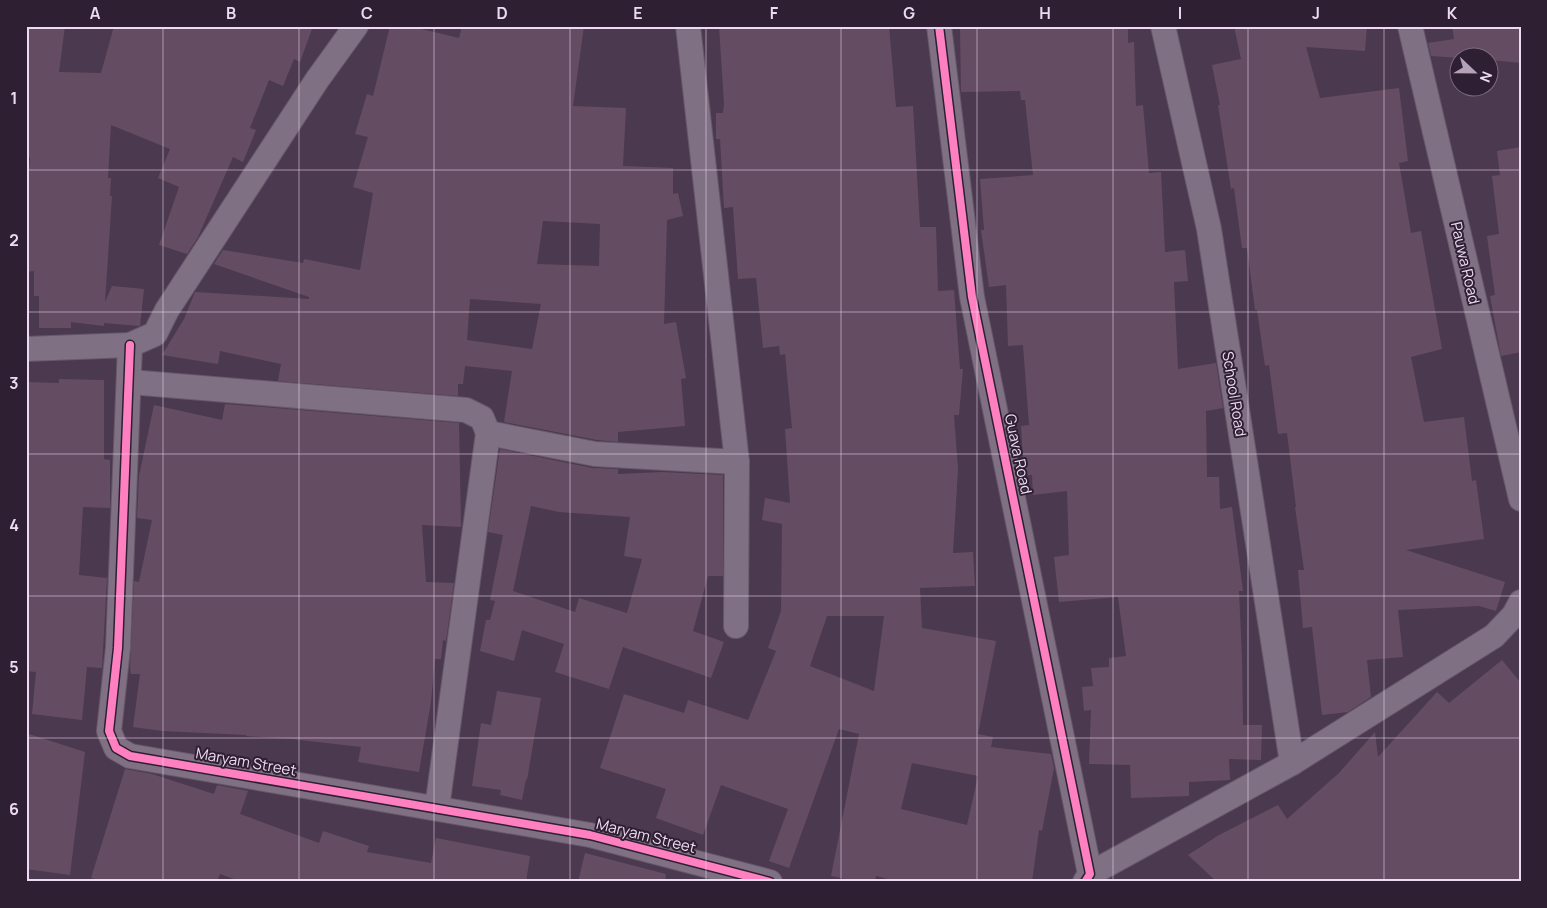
<svg xmlns="http://www.w3.org/2000/svg" width="1547" height="908" font-family="Manrope,sans-serif">
	<style>
		.building { fill: #644d63; fill-rule: evenodd }
		.lines { fill: none; stroke-linecap: round; stroke-linejoin: round }
		.street-casing { stroke: #66576a; stroke-width: 26 }
		.street { stroke: #807083; stroke-width: 24 }
		.cycleway-casing { stroke: #2e1f32; stroke-width: 11 }
		.cycleway { stroke: #ff80c0; stroke-width: 8 }
		.grid { fill: none; stroke: #eedaf3; stroke-width: 1; stroke-opacity: 0.55 }
		.labels { text-anchor: middle; stroke-width: 4; stroke-linejoin: round; paint-order: stroke }
		.street-label { font-size: 15px; fill: #eedaf3; stroke: #2e1f32 }
		.neatline { fill: none; stroke: #eedaf3; stroke-width: 2 }
		.grid-label { font-size: 16px; text-anchor: middle; font-weight: bold; fill: #eedaf3 }
	</style>
	<rect width="100%" height="100%" fill="#4b3950"/>
	<g class="building">
		<polygon points="30,26 65,26 59,72 101,73 114,26 313,26 300,62 294,59 283,86 269,80 250,128 256,130 243,162 233,157 198,237 187,254 159,245 179,187 158,178 170,149 111,125 108,178 111,178 110,196 112,196 105,302 112,286 144,289 140,326 104,323 104,326 71,322 71,328 39,328 39,296 34,296 34,271 26,272 26,213 30,157 26,157 26,29 30,29"/>
		<path d="M390,26H409L459,38L462,26H584L573,106L626,108L623,166L673,168V194L678,193L683,216L667,220L664,324L676,322L686,378L681,379L685,426L618,432V442L597,440L504,422L512,371L465,366L463,384H458V396L278,381L281,364L220,351L218,364L162,355L184,319L195,292L309,299V297L214,264L223,250L303,263L304,259L360,270L373,193L353,187L368,137L355,134L367,94L373,96ZM543,221L600,224L599,266L537,264ZM470,299L541,304L532,349L467,340Z"/>
		<path d="M719,26H889L896,107L913,106L920,227H936L938,291L954,290L960,369H963L959,415H954L958,469L953,553L973,552L975,586L920,588L922,628L996,641L978,734L993,737L991,747L1051,754L1054,768L1042,831L1039,830L1032,882H900L876,876L875,882H860L831,876L859,734L839,729L789,868L769,861L788,809L721,785L703,835L656,818L666,789L600,768L624,694L684,713L688,700L748,720L776,651L768,648L781,611L782,524L762,520L765,498L790,503L785,429L792,428L785,354L780,355L779,346L763,348L756,278L738,279L733,207L724,208L720,139H716V113H723L724,104ZM827,616H884L874,691L810,666ZM912,763L978,776L967,825L901,809Z"/>
		<polygon points="960,26 1128,26 1128,43 1134,42 1136,106 1143,105 1149,173 1161,172 1165,252 1185,250 1188,281 1174,282 1178,369 1216,363 1223,408 1206,411 1207,477 1219,477 1220,509 1232,507 1243,591 1239,591 1242,658 1243,725 1262,725 1261,760 1229,759 1230,780 1189,782 1189,796 1131,798 1130,765 1089,764 1091,710 1084,711 1082,687 1093,686 1091,668 1109,667 1109,658 1126,656 1118,597 1059,602 1054,557 1069,555 1067,491 1033,495 1032,475 1024,475 1021,426 1029,425 1023,345 1008,346 1006,285 989,287 981,230 984,230 980,179 1033,175 1025,100 1021,100 1020,91 961,92"/>
		<polygon points="1234,26 1367,26 1365,51 1306,47 1320,98 1399,88 1408,161 1399,163 1411,233 1421,231 1442,349 1411,357 1424,422 1464,417 1472,481 1476,480 1484,539 1406,550 1505,582 1496,611 1479,606 1398,610 1403,657 1367,660 1371,697 1348,712 1322,715 1312,627 1303,628 1298,570 1304,570 1295,507 1296,507 1287,433 1278,434 1269,365 1265,366 1257,310 1255,310 1247,248 1242,248 1234,188 1231,189 1218,105 1220,105 1212,65 1241,59"/>
		<polygon points="1452,26 1521,26 1521,63 1490,60 1490,58 1460,58 1431,56 1428,43 1454,39"/>
		<polygon points="1521,147 1521,352 1501,356 1490,296 1495,295 1487,236 1499,234 1492,176 1500,175 1497,151"/>
		<polygon points="59,379 104,380 104,459 110,460 110,508 83,507 79,575 107,578 102,668 87,667 82,720 32,714 36,672 26,671 26,382 59,383"/>
		<polygon points="225,404 459,423 461,527 422,525 426,582 454,583 446,641 443,640 441,659 435,659 431,702 419,772 358,762 361,747 292,739 246,736 246,735 162,731 133,727 140,674 131,674 130,668 134,581 139,582 152,520 137,518 139,476 154,405 222,420"/>
		<path d="M500,449L592,468L618,469V474L662,472L723,475V576H708L693,631L724,642L711,678L623,647L609,689L555,672L564,644L522,630L514,661L480,651L486,620H490L495,601L490,600L503,535L488,532ZM531,506L559,512L630,517L624,556L642,559L627,613L579,598L575,612L513,591Z"/>
		<polygon points="1502,660 1521,683 1521,882 1217,882 1188,855 1219,835 1278,805 1287,819 1339,773 1375,732 1378,757 1437,692 1449,703"/>
		<polygon points="497,691 541,698 527,780 526,779 522,800 500,795 501,790 472,786 481,723 491,725"/>
		<polygon points="26,733 85,752 70,875 26,869"/>
		<polygon points="125,769 152,774 214,794 217,785 248,791 240,814 319,843 323,831 369,846 367,852 431,863 436,838 530,856 526,882 242,882 220,874 217,882 109,882 91,878"/>
		<polygon points="585,853 666,874 665,882 578,882"/>
	</g>
	<g class="lines">
		<defs>
			<g id="street">
				<polyline points="688,26 737,462 736,626"/>
				<polyline points="939,26 972,297 1090,874 1085,882"/>
				<polyline points="1163,26 1209,229 1292,763"/>
				<polyline points="1410,26 1521,499"/>
				<polyline points="130,345 118,648 109,731 116,748 130,756 590,835 770,882"/>
				<polyline points="26,349 130,345 155,334 167,310 317,80 356,26"/>
				<polyline points="130,382 466,410 482,418 488,433 437,808"/>
				<polyline points="488,433 595,454 737,462"/>
				<polyline points="1090,874 1292,763 1494,636 1514,615 1521,602"/>
			</g>
		</defs>
		<use href="#street" class="street-casing"/>
		<use href="#street" class="street"/>
		<defs>
			<g id="cycleway">
				<polyline points="939,26 972,297 1090,874 1085,882"/>
				<polyline points="130,345 118,648 109,731 116,748 130,756 590,835 770,882"/>
			</g>
		</defs>
		<use href="#cycleway" class="cycleway-casing"/>
		<use href="#cycleway" class="cycleway"/>
	</g>
	<path class="grid" d="M163,26V882M299,26V882M434,26V882M570,26V882M706,26V882M841,26V882M977,26V882M1113,26V882M1248,26V882M1384,26V882M26,170H1521M26,312H1521M26,454H1521M26,596H1521M26,738H1521"/>
	<g class="labels">
		<g class="street-label">
			<text transform="translate(1465 263) rotate(77)" y="5">Pauwa Road</text>
			<text transform="translate(1234 394) rotate(81)" y="5">School Road</text>
			<text transform="translate(1018 454) rotate(78)" y="5">Guava Road</text>
			<text transform="translate(246 762) rotate(10)" y="5">Maryam Street</text>
			<text transform="translate(646 836) rotate(14)" y="5">Maryam Street</text>
		</g>
	</g>
	<rect width="1547" height="908" fill="none" stroke="#2e1f32" stroke-width="55"/>
	<g transform="translate(1474 72) rotate(112)"><circle r="24" fill="#2e1f32" stroke="#7b6a7f"/>
	<path d="M0-4L9 19L0 12L-9 19Z" fill="#b5a2ba"/>
	<text y="-8" font-size="14" font-weight="bold" text-anchor="middle" fill="#eedaf3">N</text>
	</g>
	<rect x="28" y="28" width="1492" height="852" class="neatline"/>
	<g class="grid-label">
		<text x="95" y="19">A</text>
		<text x="231" y="19">B</text>
		<text x="367" y="19">C</text>
		<text x="502" y="19">D</text>
		<text x="638" y="19">E</text>
		<text x="774" y="19">F</text>
		<text x="909" y="19">G</text>
		<text x="1045" y="19">H</text>
		<text x="1180" y="19">I</text>
		<text x="1316" y="19">J</text>
		<text x="1452" y="19">K</text>
		<text x="14" y="104">1</text>
		<text x="14" y="246">2</text>
		<text x="14" y="389">3</text>
		<text x="14" y="531">4</text>
		<text x="14" y="673">5</text>
		<text x="14" y="815">6</text>
	</g>
</svg>
